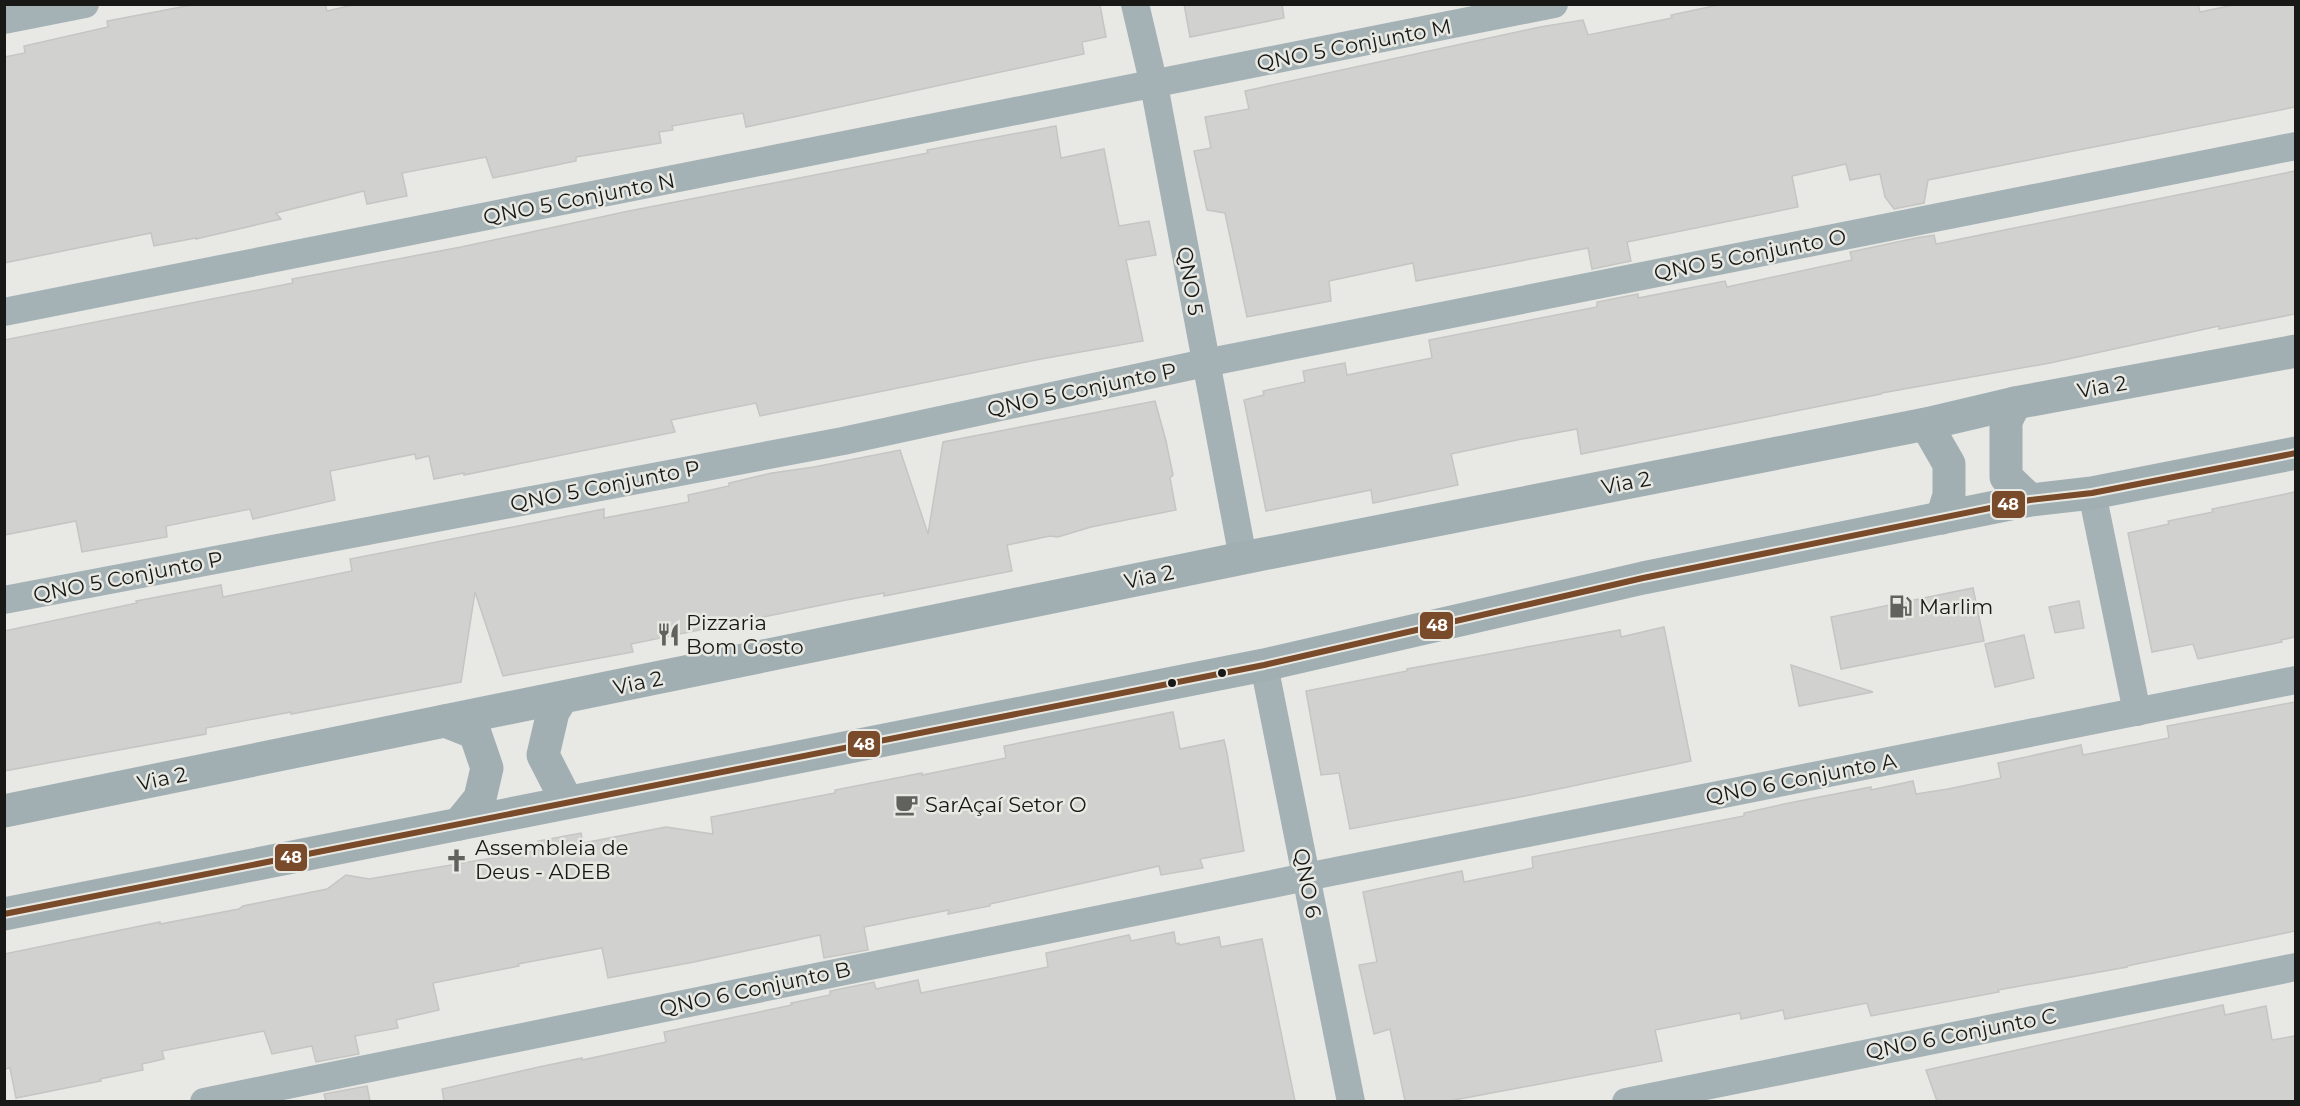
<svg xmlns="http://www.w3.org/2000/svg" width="2300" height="1106" font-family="Montserrat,sans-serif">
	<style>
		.building { fill: #d1d1cf; stroke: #c5c5c3; stroke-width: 1.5 }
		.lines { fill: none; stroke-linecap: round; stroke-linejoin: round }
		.minor { stroke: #a4b1b5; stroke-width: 28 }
		.secondary { stroke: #a1afb3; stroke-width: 33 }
		.bus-1-casing { stroke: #e9e9e4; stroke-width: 10 }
		.bus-1 { stroke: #7a4b2a; stroke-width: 6 }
		.bus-dot { fill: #181816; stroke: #e9e9e4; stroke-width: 2 }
		.labels { text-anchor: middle; stroke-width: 5; stroke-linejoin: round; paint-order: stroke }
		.street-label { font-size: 21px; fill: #181816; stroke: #e9e9e4 }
		.poi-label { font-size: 21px; fill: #181816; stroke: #e9e9e4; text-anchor: start }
		.line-badge { stroke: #e9e9e4; stroke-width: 2 }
		.badge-label { font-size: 16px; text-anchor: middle; font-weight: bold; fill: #fff }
	</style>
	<rect width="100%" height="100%" fill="#e8e8e5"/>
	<g class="building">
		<polygon points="197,4 325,4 327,11 357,4 1100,5 1106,37 1082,42 1084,54 789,118 746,127 743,113 672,126 673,130 659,132 661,143 576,157 576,161 493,178 486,157 402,173 407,196 367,204 364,191 276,213 281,219 196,239 196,238 154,246 151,233 4,263 4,57 25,53 24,46 108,27 107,21"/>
		<polygon points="1184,4 1282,4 1284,18 1190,37"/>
		<polygon points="1723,4 2198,4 2200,12 2238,4 2295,4 2295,107 1928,180 1924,203 1894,209 1885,197 1880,174 1850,180 1846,164 1792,176 1798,207 1627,242 1631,261 1592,269 1588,248 1416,281 1413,263 1329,281 1331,301 1247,317 1225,213 1207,210 1194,151 1211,148 1205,117 1249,109 1245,91 1540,27 1583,20 1588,35 1672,18 1671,15"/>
		<polygon points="1056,126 1061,158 1104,149 1119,226 1149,221 1156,255 1126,260 1143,341 1041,359 760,416 756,403 671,420 675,432 464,475 464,473 434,479 429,456 416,459 415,454 330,471 335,500 253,519 250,509 166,526 167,537 82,552 76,521 4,535 4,340 293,283 292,279 461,247 629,211 928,153 927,150"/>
		<polygon points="2295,171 2295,314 2219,329 2219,326 2050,363 1882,393 1881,394 1581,454 1577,429 1517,440 1451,454 1458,485 1373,503 1371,490 1266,511 1244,400 1264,395 1263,391 1305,382 1303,371 1345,363 1347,375 1432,358 1429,340 1597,307 1597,302 1638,294 1638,298 1725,281 1727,287 1852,260 1850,252 1916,238 1934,235 1936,244"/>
		<polygon points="1155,401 1166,441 1173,475 1170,478 1176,510 1091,527 1058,537 1050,536 1007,545 1012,571 884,596 884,593 841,601 631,644 633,652 503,676 475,592 461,682 291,714 291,712 206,728 206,734 4,771 4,631 137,603 136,601 221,585 223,597 352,571 350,559 604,509 604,518 689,502 688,495 729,486 729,483 772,473 814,467 900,450 928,534 943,442"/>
		<polygon points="2295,492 2295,637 2281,640 2282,642 2198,659 2193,644 2152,652 2128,533 2169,524 2168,521 2213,512 2212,509"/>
		<polygon points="1973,588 1984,641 1841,669 1831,617"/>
		<polygon points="2079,601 2084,628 2055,633 2049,607"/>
		<polygon points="1664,627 1691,761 1520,797 1350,829 1339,773 1321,775 1306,691 1407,671 1407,669 1620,630 1621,637"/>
		<polygon points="2024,635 2034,678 1995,687 1985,644"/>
		<polygon points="1791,665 1873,692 1799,706"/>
		<polygon points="2295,702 2295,931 2127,966 2127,967 1998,990 1999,992 1871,1016 1867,1003 1785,1019 1783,1010 1741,1019 1740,1013 1655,1030 1662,1061 1449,1101 1405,1101 1390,1029 1374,1034 1359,965 1377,962 1363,892 1462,871 1464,882 1533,868 1532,857 1744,816 1744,813 1784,804 1871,787 1871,790 1913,781 1916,794 1948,789 2001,778 1998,763 2081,745 2083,755 2169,738 2167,726"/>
		<polygon points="1173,712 1180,749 1224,740 1227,753 1244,851 1200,859 1203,868 1161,875 1159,866 990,904 990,906 948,914 949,910 864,927 868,950 824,958 820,935 694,962 608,978 602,948 518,964 519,966 433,983 439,1010 396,1020 398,1028 355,1036 359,1054 316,1062 312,1046 272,1054 264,1031 162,1051 164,1059 142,1064 143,1070 100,1079 101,1081 16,1098 10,1068 4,1069 4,954 160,922 160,924 239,909 243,906 327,889 346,875 369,879 540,850 538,841 581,833 583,843 666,827 713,834 711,817 835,793 835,790 922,773 922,775 1006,758 1004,746"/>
		<polygon points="1174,932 1176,944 1179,943 1179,945 1219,937 1221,947 1262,939 1295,1101 444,1101 442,1089 539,1067 582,1058 582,1060 666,1042 664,1032 792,1005 791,1003 830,995 830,991 874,982 876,989 918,980 921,993 1048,967 1046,953 1129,935 1131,941"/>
		<polygon points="2223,1005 2225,1015 2266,1006 2272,1040 2295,1036 2295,1101 1937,1101 1926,1070"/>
		<polygon points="367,1086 370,1101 326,1101 324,1094"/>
	</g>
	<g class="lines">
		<g class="minor">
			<polyline points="1135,4 1154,85 1243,558"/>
			<polyline points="4,20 85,4"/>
			<polyline points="4,312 1554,4"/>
			<polyline points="2092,493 2137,712"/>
			<polyline points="4,600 843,441 1205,363 2296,146"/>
			<polyline points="1264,665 1351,1102"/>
			<polyline points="204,1102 1306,877 2296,680"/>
			<polyline points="1626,1102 2296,967"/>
		</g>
		<g class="secondary">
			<polyline points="2015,403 2006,421 2006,477 2030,500"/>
			<polyline points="1926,424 1949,464 1949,495 1942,518"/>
			<polyline points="561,699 553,712 543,755 567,802"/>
			<polyline points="445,721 475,733 487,768 480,798 459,824"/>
			<polyline points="4,811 1243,558 1926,424 2015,403 2296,351"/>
			<polyline points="4,914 1264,665 1643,578 2030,500 2092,493 2296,453"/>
		</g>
		<defs>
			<polyline id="bus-1" points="4,914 1264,665 1643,578 2030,500 2092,493 2296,453"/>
		</defs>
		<use href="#bus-1" class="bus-1-casing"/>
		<use href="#bus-1" class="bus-1"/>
	</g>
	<defs>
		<symbol id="fuel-bare" viewBox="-9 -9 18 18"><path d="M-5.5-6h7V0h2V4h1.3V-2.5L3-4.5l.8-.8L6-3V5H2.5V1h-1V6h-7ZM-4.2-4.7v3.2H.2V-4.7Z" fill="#61615e" stroke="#e9e9e4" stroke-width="2.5" paint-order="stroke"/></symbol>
		<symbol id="restaurant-bare" viewBox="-9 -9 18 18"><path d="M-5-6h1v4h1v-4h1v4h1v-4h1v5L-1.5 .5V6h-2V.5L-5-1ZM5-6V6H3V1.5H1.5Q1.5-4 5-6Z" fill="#61615e" stroke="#e9e9e4" stroke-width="2.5" paint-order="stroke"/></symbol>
		<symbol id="cafe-bare" viewBox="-9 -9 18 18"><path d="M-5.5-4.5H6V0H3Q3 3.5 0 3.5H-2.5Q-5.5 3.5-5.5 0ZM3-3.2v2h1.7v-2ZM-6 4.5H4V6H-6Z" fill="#61615e" stroke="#e9e9e4" stroke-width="2.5" paint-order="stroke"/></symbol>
		<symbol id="church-bare" viewBox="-9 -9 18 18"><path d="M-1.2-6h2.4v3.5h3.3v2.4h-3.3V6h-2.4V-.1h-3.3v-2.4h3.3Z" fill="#61615e" stroke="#e9e9e4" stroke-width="2.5" paint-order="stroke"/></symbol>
	</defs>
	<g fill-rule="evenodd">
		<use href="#fuel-bare" x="1884" y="590" width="33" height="33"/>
		<use href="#restaurant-bare" x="652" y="618" width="33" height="33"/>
		<use href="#cafe-bare" x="890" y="788" width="33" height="33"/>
		<use href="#church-bare" x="440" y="844" width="33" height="33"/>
	</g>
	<g class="bus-dot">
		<circle cx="1222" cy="673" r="5"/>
		<circle cx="1172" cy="683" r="5"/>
	</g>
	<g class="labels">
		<g class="street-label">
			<text transform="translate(1354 45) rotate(-11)" y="7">QNO 5 Conjunto M</text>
			<text transform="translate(579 199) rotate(-11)" y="7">QNO 5 Conjunto N</text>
			<text transform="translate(1750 255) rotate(-11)" y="7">QNO 5 Conjunto O</text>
			<text transform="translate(1190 281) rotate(80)" y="7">QNO 5</text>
			<text transform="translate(2102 387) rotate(-10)" y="7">Via 2</text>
			<text transform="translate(1082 390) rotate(-12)" y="7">QNO 5 Conjunto P</text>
			<text transform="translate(1626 483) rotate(-11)" y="7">Via 2</text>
			<text transform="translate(605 486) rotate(-11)" y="7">QNO 5 Conjunto P</text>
			<text transform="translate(128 577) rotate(-11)" y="7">QNO 5 Conjunto P</text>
			<text transform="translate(1149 577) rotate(-12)" y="7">Via 2</text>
			<text transform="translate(638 683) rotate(-12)" y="7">Via 2</text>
			<text transform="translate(162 779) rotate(-12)" y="7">Via 2</text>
			<text transform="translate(1801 779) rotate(-11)" y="7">QNO 6 Conjunto A</text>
			<text transform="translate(1307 883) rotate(79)" y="7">QNO 6</text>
			<text transform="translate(755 989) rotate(-12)" y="7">QNO 6 Conjunto B</text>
			<text transform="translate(1961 1034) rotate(-11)" y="7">QNO 6 Conjunto C</text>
		</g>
		<g class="poi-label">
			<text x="1919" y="614">Marlim</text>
			<text x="686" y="630">Pizzaria<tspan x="686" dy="24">Bom Gosto</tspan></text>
			<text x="925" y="812">SarAçaí Setor O</text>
			<text x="475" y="855">Assembleia de<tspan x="475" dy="24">Deus - ADEB</tspan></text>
		</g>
	</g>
	<g class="line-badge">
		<rect x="1991" y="490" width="35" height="29" rx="6" fill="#7a4b2a"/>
		<rect x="1419" y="611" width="35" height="29" rx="6" fill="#7a4b2a"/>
		<rect x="847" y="730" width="34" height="28" rx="6" fill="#7a4b2a"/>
		<rect x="274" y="843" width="34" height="29" rx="6" fill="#7a4b2a"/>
	</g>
	<g class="badge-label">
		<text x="2008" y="510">48</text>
		<text x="1437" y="631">48</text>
		<text x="864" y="750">48</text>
		<text x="291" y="863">48</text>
	</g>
	<rect width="2300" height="1106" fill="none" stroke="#181816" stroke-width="12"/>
</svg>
